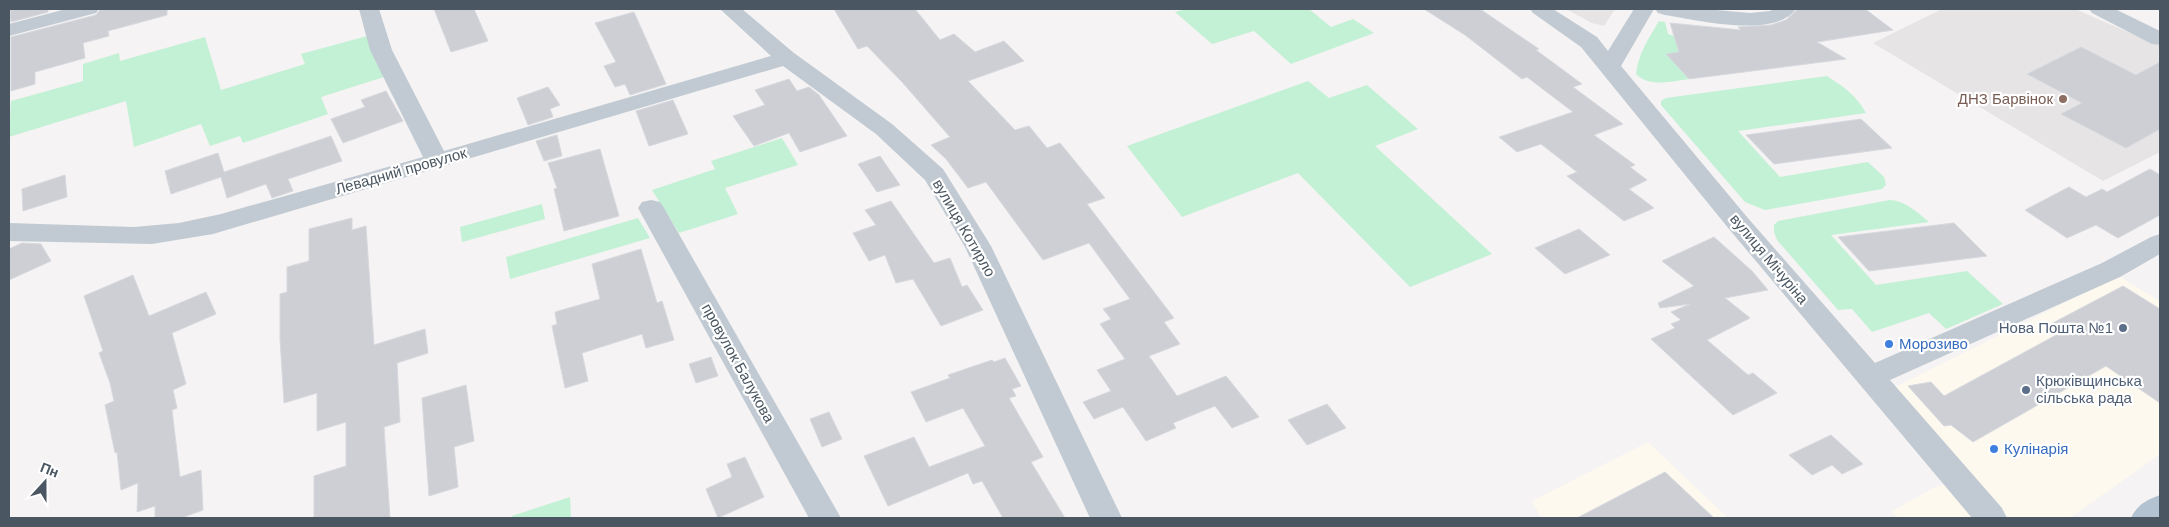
<svg xmlns="http://www.w3.org/2000/svg" width="2169" height="527" font-family="Arial,sans-serif">
	<style>
		.commercial { fill: #fdf9ef }
		.education { fill: #e6e4e5 }
		.green { fill: #c3f1d5 }
		.building { fill: #cdcfd5; stroke: #d7d9de }
		.lines { fill: none; stroke-linecap: round; stroke-linejoin: round }
		.minor { fill: #c1cad2; fill-rule: evenodd }
		.major { fill: #b3c2d1; fill-rule: evenodd }
		.education-dot { fill: #8d6e63; stroke: #fff; stroke-width: 2 }
		.service-dot { fill: #5c6f8a; stroke: #fff; stroke-width: 2 }
		.shop-dot { fill: #3f7fe0; stroke: #fff; stroke-width: 2 }
		.labels { text-anchor: middle; stroke-width: 4.5; stroke-linejoin: round; paint-order: stroke }
		.education-label { font-size: 15px; fill: #785e54; stroke: #fff; text-anchor: end }
		.street-label { font-size: 15px; fill: #4a5661; stroke: #fff }
		.service-label { font-size: 15px; fill: #4e5e75; stroke: #fff; text-anchor: end }
		.shop-label { font-size: 15px; fill: #366cbe; stroke: #fff; text-anchor: start }
	</style>
	<rect width="100%" height="100%" fill="#f5f3f3"/>
	<g class="commercial">
		<polygon points="2119,276 2160,301 2160,454 2070,518 2008,518 1893,388"/>
		<polygon points="1648,442 1728,518 1541,518 1532,501"/>
		<polygon points="1945,484 1973,518 1899,518 1891,512 1933,488"/>
	</g>
	<g class="education">
		<polygon points="1566,9 1615,9 1604,26 1592,23"/>
		<polygon points="1942,9 2075,9 2160,46 2160,152 2103,181 1873,43"/>
	</g>
	<g class="green">
		<polygon points="1186,9 1309,9 1331,27 1353,19 1374,33 1291,64 1254,31 1212,44 1175,12"/>
		<path d="M1659,21L1665,22L1668,34L1674,36L1736,42L1739,45L1667,54L1689,79C1673,81 1649,88 1636,74C1638,54 1649,38 1659,21Z"/>
		<polygon points="367,36 387,76 321,97 328,114 243,143 240,136 210,146 201,124 134,147 126,101 9,137 11,101 83,81 83,64 119,53 120,61 205,37 221,90 305,64 301,54"/>
		<path d="M1827,76C1844,87 1856,95 1866,113L1738,131L1780,177L1868,162L1884,177L1886,185L1882,189L1765,210L1745,202L1661,105V101L1666,98Z"/>
		<polygon points="1308,81 1329,98 1367,85 1418,129 1375,146 1492,254 1410,287 1298,173 1182,217 1127,146"/>
		<polygon points="782,138 798,165 725,188 738,214 679,233 652,190 715,169 711,161"/>
		<path d="M1890,200C1906,201 1917,212 1929,222L1831,235L1876,285L1967,271L2003,304L1946,329L1929,313L1872,332L1852,309L1838,310L1777,240L1774,232V225L1778,221Z"/>
		<polygon points="542,204 545,219 462,242 460,227"/>
		<polygon points="638,218 650,238 510,279 506,257"/>
		<polygon points="570,497 571,518 512,518 512,516"/>
	</g>
	<g class="building">
		<polygon points="10,9 48,9 48,12 11,22"/>
		<polygon points="106,9 167,9 167,15 108,31 109,36 83,43 85,58 35,72 35,84 11,91 11,37 96,15 100,10"/>
		<polygon points="434,9 474,9 488,41 451,52"/>
		<polygon points="834,9 915,9 940,40 954,34 975,52 1004,41 1024,61 968,81 1015,130 1029,126 1047,148 1060,143 1105,198 1087,204 1174,318 1164,322 1180,344 1149,356 1177,396 1226,376 1259,417 1232,428 1215,406 1173,423 1176,428 1146,441 1123,407 1094,419 1083,402 1111,391 1097,370 1125,359 1100,324 1111,319 1103,309 1130,299 1089,243 1043,260 986,182 968,188 946,159 931,145 950,137 902,82 867,46 858,49"/>
		<polygon points="1424,9 1480,9 1539,49 1536,50 1582,84 1573,87 1623,124 1594,135 1635,165 1630,167 1647,180 1629,189 1654,208 1624,221 1567,176 1577,172 1541,144 1517,152 1499,137 1573,112 1527,77 1522,79 1465,35"/>
		<polygon points="1798,9 1865,9 1893,30 1817,42 1846,59 1689,79 1666,54 1679,52 1670,23 1741,30 1738,27 1771,25 1786,20"/>
		<polygon points="634,12 666,84 630,95 625,84 615,87 604,66 616,62 595,23"/>
		<polygon points="2081,47 2136,75 2160,62 2160,129 2126,148 2061,114 2082,103 2027,74"/>
		<polygon points="789,79 797,91 809,87 819,95 847,136 800,152 789,133 754,146 733,116 765,105 755,90"/>
		<polygon points="548,87 560,105 550,109 553,117 528,125 517,98"/>
		<polygon points="386,91 403,121 343,143 331,119 365,107 361,100"/>
		<polygon points="673,100 688,134 649,146 636,111"/>
		<polygon points="1861,119 1892,148 1774,164 1746,135"/>
		<polygon points="557,135 562,156 544,161 536,141"/>
		<polygon points="331,136 342,161 288,179 293,191 272,198 266,184 227,198 221,177 171,194 165,171 218,153 224,172"/>
		<polygon points="600,149 619,216 564,231 554,189 557,188 548,163"/>
		<polygon points="880,156 900,185 877,192 858,164"/>
		<polygon points="2150,169 2160,175 2160,215 2118,238 2096,225 2067,238 2025,210 2069,187 2086,197 2102,189 2107,192"/>
		<polygon points="65,175 67,197 23,211 22,189"/>
		<polygon points="891,201 934,263 950,258 962,287 967,285 983,310 941,326 913,279 896,283 885,255 869,261 853,233 876,225 865,210"/>
		<polygon points="352,218 352,230 366,226 374,345 425,329 428,353 397,363 400,422 384,427 390,518 314,518 314,476 346,466 346,422 317,431 317,393 284,403 280,339 280,294 287,292 287,267 309,261 309,229"/>
		<polygon points="1954,223 1987,256 1869,271 1838,237"/>
		<polygon points="1579,229 1610,255 1565,274 1535,248"/>
		<polygon points="1714,237 1752,271 1768,290 1725,298 1750,318 1707,340 1748,375 1753,373 1777,393 1733,415 1651,339 1675,328 1671,324 1681,320 1671,312 1690,304 1660,308 1658,303 1694,286 1662,261"/>
		<polygon points="22,243 41,244 51,261 9,280 9,249"/>
		<polygon points="641,249 657,303 662,301 674,340 646,348 642,334 582,353 588,381 565,388 552,326 557,324 555,312 600,299 592,264"/>
		<polygon points="133,275 149,316 206,292 216,314 172,333 186,384 173,390 177,408 172,410 180,477 201,470 203,510 181,518 155,518 155,506 137,512 138,483 121,490 117,452 115,453 105,405 114,401 110,383 99,353 103,351 84,296"/>
		<polygon points="2123,286 2160,309 2160,403 2106,366 1973,442 1951,425 1944,426 1908,386 1931,382 1944,396 2058,334 2047,326"/>
		<polygon points="711,357 718,376 696,383 689,364"/>
		<polygon points="1005,358 1021,386 1012,389 1016,396 1009,398 1043,457 1031,462 1065,518 1003,518 982,481 973,484 968,473 888,506 864,456 914,437 929,467 985,446 963,408 926,422 911,392 950,378 948,375 992,360 994,362"/>
		<polygon points="466,385 474,441 454,447 458,487 429,496 422,398"/>
		<polygon points="1327,404 1346,428 1307,445 1288,420"/>
		<polygon points="829,412 842,439 822,447 810,419"/>
		<polygon points="1831,435 1863,464 1842,474 1832,465 1812,475 1789,455"/>
		<polygon points="745,457 764,497 718,518 706,489 732,477 727,464"/>
		<polygon points="1665,472 1714,518 1577,518"/>
	</g>
	<g class="lines">
		<g class="minor">
			<polygon points="66,9 99,9 96,13 9,36 9,24"/>
			<polygon points="359,9 379,9 392,50 444,151 771,56 720,9 742,9 794,53 892,124 943,169 991,246 1122,518 1090,518 965,247 925,180 876,134 783,66 213,234 152,244 9,241 9,223 134,227 179,223 221,214 423,157 370,50"/>
			<polygon points="1530,9 1553,9 1597,37 1608,51 1634,9 1654,9 1621,66 1747,217 1875,363 2102,263 2151,237 2160,234 2160,254 2120,277 1890,380 2002,508 2007,518 1972,518 1729,229 1581,47 1533,13"/>
			<path d="M1655,9H1705L1750,13L1770,11L1774,9H1796C1775,39 1696,20 1665,15L1658,13Z"/>
			<polygon points="2089,9 2115,9 2160,31 2160,45 2152,44 2092,13"/>
			<polygon points="651,200 660,202 664,208 841,518 809,518 638,208 642,202"/>
		</g>
		<path class="major" d="M2160,495V518H2131C2137,505 2146,500 2160,495Z"/>
	</g>
	<circle class="education-dot" cx="2063" cy="99" r="5"/>
	<g class="service-dot">
		<circle cx="2123" cy="328" r="5"/>
		<circle cx="2026" cy="390" r="5"/>
	</g>
	<g class="shop-dot">
		<circle cx="1889" cy="344" r="5"/>
		<circle cx="1994" cy="449" r="5"/>
	</g>
	<g class="labels">
		<g class="education-label">
			<text x="2053" y="104">ДНЗ Барвінок</text>
		</g>
		<g class="street-label">
			<text transform="translate(401 171) rotate(-16)" y="5">Левадний провулок</text>
			<text transform="translate(964 228) rotate(60)" y="5">вулиця Котирло</text>
			<text transform="translate(1769 259) rotate(50)" y="5">вулиця Мічуріна</text>
			<text transform="translate(738 363) rotate(61)" y="5">провулок Балукова</text>
		</g>
		<g class="service-label">
			<text x="2113" y="333">Нова Пошта №1</text>
			<text x="2036" y="386" text-anchor="start">Крюківщинська<tspan x="2036" dy="17">сільська рада</tspan></text>
		</g>
		<g class="shop-label">
			<text x="1899" y="349">Морозиво</text>
			<text x="2004" y="454">Кулінарія</text>
		</g>
	</g>
	<rect width="2169" height="527" fill="none" stroke="#4a5661" stroke-width="20"/>
	<g transform="translate(45 482) rotate(21)" stroke="#ffffff" stroke-width="4" paint-order="stroke">
	<path d="M0-4L9 19L0 12L-9 19Z" fill="#4a5661"/>
	<text y="-8" font-size="14" font-weight="bold" text-anchor="middle" fill="#4a5661">Пн</text>
	</g>
</svg>
